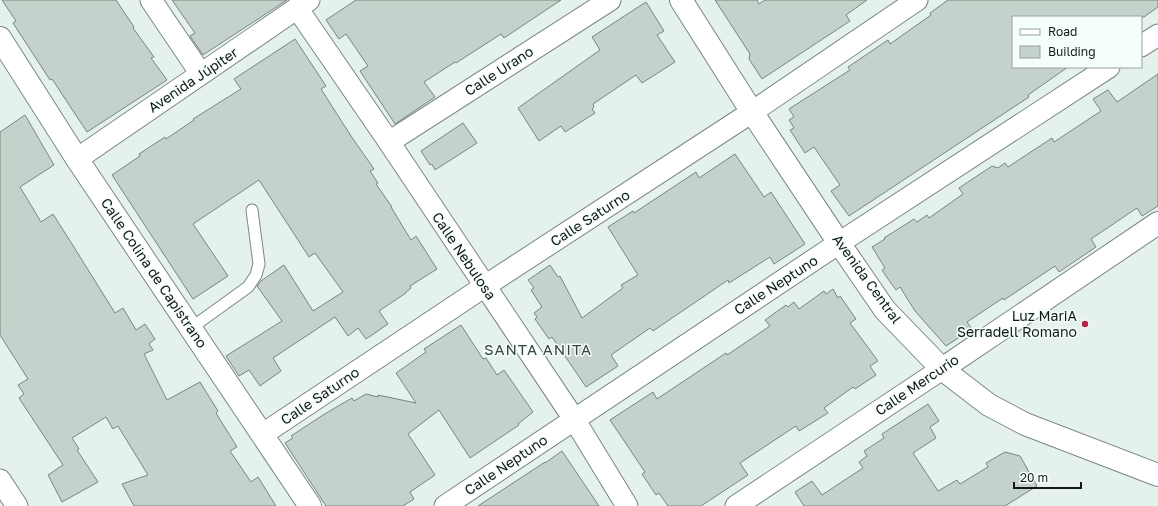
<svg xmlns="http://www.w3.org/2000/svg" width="1158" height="506" font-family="'Golos Text',sans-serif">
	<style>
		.building { fill: #c5d2cb; stroke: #79857f }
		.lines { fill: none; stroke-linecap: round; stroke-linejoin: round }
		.lane-casing { stroke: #7b8780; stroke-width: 13 }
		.street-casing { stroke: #7b8780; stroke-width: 23 }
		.secondary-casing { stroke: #7b8780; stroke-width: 24 }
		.lane { stroke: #fff; stroke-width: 11 }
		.street { stroke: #fff; stroke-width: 21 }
		.secondary { stroke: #fff; stroke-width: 22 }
		.poi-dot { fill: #b62549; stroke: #f4fff9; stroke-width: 1.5 }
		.labels { text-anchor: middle; stroke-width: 3; stroke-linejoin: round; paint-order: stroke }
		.street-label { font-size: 14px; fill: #141816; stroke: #f4fff9 }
		.poi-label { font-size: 14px; fill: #141816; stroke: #f4fff9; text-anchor: end }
		.neighbourhood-label { font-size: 15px; letter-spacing: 1px; fill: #3c4641; stroke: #f4fff9 }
	</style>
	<rect width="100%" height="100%" fill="#e5f2eb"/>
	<g class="building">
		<polygon points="2,0 116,0 134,27 133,28 154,57 151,58 167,80 87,132 52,79 50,80 13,23 16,21"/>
		<polygon points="172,0 287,0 203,55 190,36 195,33"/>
		<polygon points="356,0 561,0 504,38 501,34 456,63 455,62 424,82 435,97 395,124 360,71 368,66 346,34 339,39 326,20"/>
		<polygon points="715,0 757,0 759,4 765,0 867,0 846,15 850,21 762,79 749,59 750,54"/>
		<polygon points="948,0 1158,0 1158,7 1144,17 1013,17 1013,67 1068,67 1028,95 1029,97 849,216 831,191 840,185 814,147 805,153 790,130 794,128 789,120 794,117 789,109 850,70 848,67 888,40 890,44 931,15 930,13"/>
		<polygon points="646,2 664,31 657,35 675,62 642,83 636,75 593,104 594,107 592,109 595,113 565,132 561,126 539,141 518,108 600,50 592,37"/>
		<polygon points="295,39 326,86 321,89 351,136 374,169 370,171 378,183 376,184 392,207 391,207 411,240 416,236 437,269 410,286 411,288 406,292 406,293 379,311 388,324 366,339 358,328 348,336 335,317 273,358 281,371 260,386 249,370 239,376 226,356 282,321 257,286 261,281 284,265 313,311 343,292 315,253 309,257 259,180 193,224 228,276 193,299 112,175 140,156 139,154 165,137 166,139 194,120 193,119 241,89 234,79"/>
		<polygon points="1158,74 1158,206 1142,216 1137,208 1091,239 1096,247 1059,272 1055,266 1004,300 1003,298 967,322 972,329 946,346 915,311 900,287 896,290 888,279 882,270 885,268 872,247 885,239 884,238 914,219 917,222 927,215 929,218 963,194 959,188 992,166 998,168 1005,163 1008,167 1052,138 1054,142 1101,111 1093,99 1108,90 1117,102"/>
		<polygon points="25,115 54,165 20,187 41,222 53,214 72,244 115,313 123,308 136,330 145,324 155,339 149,344 153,350 144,354 167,400 200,382 218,411 216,413 237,447 230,451 251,482 258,477 276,506 134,506 122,484 148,475 118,426 113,429 106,417 72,438 79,449 77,450 98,482 62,502 48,475 63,465 19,398 24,394 18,385 28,379 0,335 0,132"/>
		<polygon points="463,123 477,143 435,170 432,164 430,165 421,151"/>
		<polygon points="735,154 764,197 771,192 805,244 774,264 770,257 729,283 728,280 653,331 650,328 611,355 618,366 586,387 552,337 549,339 535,319 537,317 534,313 542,307 531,290 534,288 528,280 550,265 558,277 560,276 582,318 623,288 621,285 638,275 608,227 633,211 634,213 696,172 699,178"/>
		<polygon points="833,289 838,298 840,296 856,319 850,323 878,361 870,366 876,375 855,389 853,387 824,408 828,413 799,431 796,426 740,463 748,475 701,506 668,506 659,493 656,495 642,474 645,472 610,420 653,392 657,399 726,353 727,355 770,326 765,320 786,305 788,307 794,302 799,309 824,291 826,294"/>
		<polygon points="461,325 483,359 486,358 497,375 504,370 533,412 518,424 519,425 470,458 439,410 408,434 435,475 410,492 414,499 403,506 326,506 285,443 293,438 291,436 323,415 352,398 354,401 366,394 378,397 378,395 416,403 396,373 426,352 424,349"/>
		<polygon points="928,404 939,421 930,427 936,438 913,453 938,491 957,480 960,484 988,467 986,463 1005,452 1020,456 1037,486 1005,506 804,506 795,492 812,481 822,495 863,468 859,462 867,456 864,451 884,438 882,434"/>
		<polygon points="562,451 599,506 478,506 545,462 545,463"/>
	</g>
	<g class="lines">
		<defs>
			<polyline id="lane" points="191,328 248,287 256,275 259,264 252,210"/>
			<g id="street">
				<polyline points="151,0 201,74"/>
				<polyline points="297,8 389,142 574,419 627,506"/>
				<polyline points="1141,46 1158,35"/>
				<polyline points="389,142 610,0"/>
				<polyline points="77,159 309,0"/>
				<polyline points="263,434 485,286 752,112 917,0"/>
				<polyline points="0,480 17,506"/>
				<polyline points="445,506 839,243 1109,67"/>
				<polyline points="736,506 942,369"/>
			</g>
			<g id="secondary">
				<polyline points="681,0 752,112 839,243 885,310 942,369 989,405 1025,424 1158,475"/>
				<polyline points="0,38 77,159 310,506"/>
				<polyline points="942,369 1158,223"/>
			</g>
		</defs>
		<use href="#lane" class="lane-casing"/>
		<use href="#street" class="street-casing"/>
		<use href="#secondary" class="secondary-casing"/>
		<use href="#lane" class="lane"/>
		<use href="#street" class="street"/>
		<use href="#secondary" class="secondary"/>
	</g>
	<circle class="poi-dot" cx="1085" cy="324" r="4"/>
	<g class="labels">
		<g class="street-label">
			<text transform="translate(499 71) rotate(-33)" y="5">Calle Urano</text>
			<text transform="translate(193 80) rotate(-34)" y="5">Avenida Júpiter</text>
			<text transform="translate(590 218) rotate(-33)" y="5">Calle Saturno</text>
			<text transform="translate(464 256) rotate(56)" y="5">Calle Nebulosa</text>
			<text transform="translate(154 273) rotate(56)" y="5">Calle Colina de Capistrano</text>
			<text transform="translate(867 279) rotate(54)" y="5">Avenida Central</text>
			<text transform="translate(776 285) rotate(-33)" y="5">Calle Neptuno</text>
			<text transform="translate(917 385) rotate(-34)" y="5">Calle Mercurio</text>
			<text transform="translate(320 396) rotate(-34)" y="5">Calle Saturno</text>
			<text transform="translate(506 465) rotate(-34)" y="5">Calle Neptuno</text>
		</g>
		<g class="poi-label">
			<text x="1077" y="321">Luz MariA<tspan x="1077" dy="16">Serradell Romano</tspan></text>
		</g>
		<g class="neighbourhood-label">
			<text x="538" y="355">SANTA ANITA</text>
		</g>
	</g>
	<rect x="1012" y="16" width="130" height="52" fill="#f4fff9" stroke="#9aa39e"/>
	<rect x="1020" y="29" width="20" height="6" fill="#ffffff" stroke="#9aa39e"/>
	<text x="1048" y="36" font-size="12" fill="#141816">Road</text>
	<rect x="1020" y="46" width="20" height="12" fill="#c5d2cb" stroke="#9aa39e"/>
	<text x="1048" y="56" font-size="12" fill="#141816">Building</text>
	<path d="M1014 482v6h67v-6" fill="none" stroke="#141816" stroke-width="2"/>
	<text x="1020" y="482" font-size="12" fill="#141816" stroke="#f4fff9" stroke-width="3" paint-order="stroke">20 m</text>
</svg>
